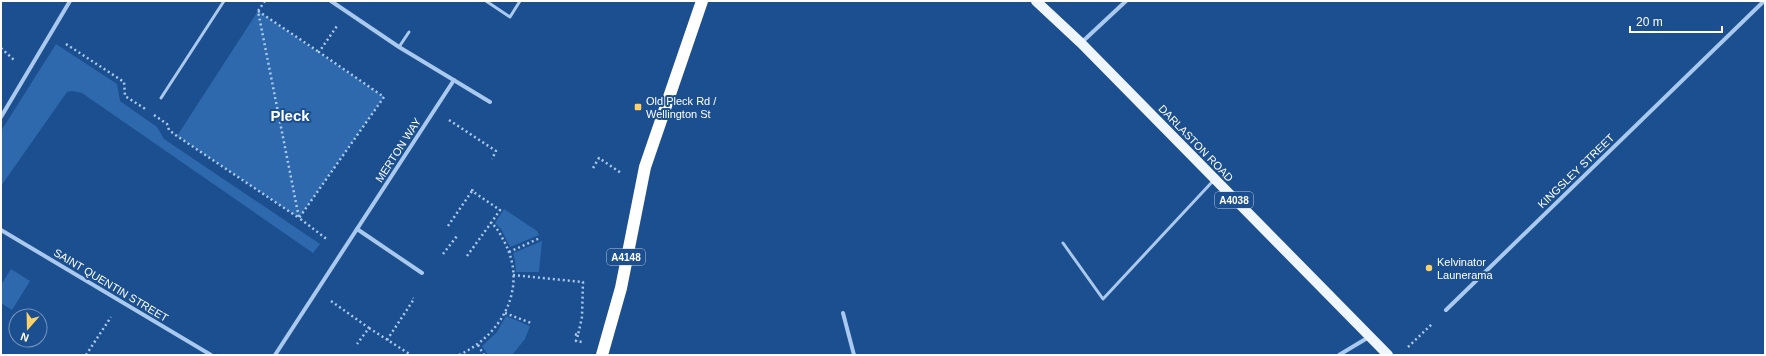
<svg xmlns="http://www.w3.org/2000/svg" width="1766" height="356" font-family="Arial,sans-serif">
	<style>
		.grass { fill: #2e69ad }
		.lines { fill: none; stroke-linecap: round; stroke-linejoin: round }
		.path { stroke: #a9c9ee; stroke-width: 2.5; stroke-dasharray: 2 3; stroke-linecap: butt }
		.lane { stroke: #a9c9ee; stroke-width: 3 }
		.street { stroke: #a9c9ee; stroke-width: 4 }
		.primary { stroke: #f0f6ff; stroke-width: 10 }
		.highway { stroke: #fff; stroke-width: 12 }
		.poi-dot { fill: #ffd166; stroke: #1b4f8f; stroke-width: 1.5 }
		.labels { text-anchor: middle; stroke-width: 4; stroke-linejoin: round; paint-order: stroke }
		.shield { fill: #1b4f8f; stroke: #bbcadd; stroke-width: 1 }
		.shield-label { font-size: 10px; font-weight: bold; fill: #fff }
		.poi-label { font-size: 11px; fill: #fff; stroke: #1b4f8f; text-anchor: start }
		.street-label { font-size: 11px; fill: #fff; stroke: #1b4f8f }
		.district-label { font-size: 15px; font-weight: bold; fill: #fff; stroke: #1b4f8f }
	</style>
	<rect width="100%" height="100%" fill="#1b4f8f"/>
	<g class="grass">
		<polygon points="258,11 384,97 299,218 177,136"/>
		<polygon points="56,44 117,84 120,101 157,127 164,139 320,244 313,253 82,93 72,91 67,92 1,186 1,131"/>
		<polygon points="504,209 537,231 539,235 510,247 501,229 495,223"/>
		<polygon points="542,241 539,272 516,272 515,261 513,253"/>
		<polygon points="11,269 30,281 12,310 1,303 1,285"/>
		<polygon points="506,316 530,326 525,339 512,355 488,355 482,346 497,332"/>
	</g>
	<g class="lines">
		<g class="path">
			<polyline points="265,1 258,11 299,218 328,240"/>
			<polyline points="258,11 319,52"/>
			<polyline points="66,44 124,82 125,96 147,110"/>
			<polyline points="1,48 14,60"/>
			<polyline points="154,115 167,124 169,130 177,136 299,218 384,97 319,52 337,26"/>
			<polyline points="449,120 496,151 492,159"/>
			<polyline points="593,168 599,158 621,173"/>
			<polyline points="448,226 472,191"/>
			<polyline points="509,252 540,238"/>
			<polyline points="443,254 457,236"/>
			<polyline points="467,256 491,223"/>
			<polyline points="513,275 583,282 582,317 578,335 574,334"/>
			<polyline points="331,301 369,328 357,344"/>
			<polyline points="505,313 531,323"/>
			<polyline points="369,328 411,355"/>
			<polyline points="578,335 576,341 582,342"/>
			<polyline points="387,340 414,299 413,298"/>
			<polyline points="478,345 484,355"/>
			<polyline points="1408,347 1433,323"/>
			<polyline points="86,355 111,317"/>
			<path d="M459,355C502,335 528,288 505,243C501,236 498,228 491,223L500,210L472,191L473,188"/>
		</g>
		<g class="lane">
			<polyline points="486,1 510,17 520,1"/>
			<polyline points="399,47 409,32"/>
			<polyline points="161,98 224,1"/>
			<polyline points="1063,243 1103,299 1213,181"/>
		</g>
		<g class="street">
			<polyline points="331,1 399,47 490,102"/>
			<polyline points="1081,43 1126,1"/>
			<polyline points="1,117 70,1"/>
			<polyline points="357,229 422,273"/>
			<polyline points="1,230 211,355"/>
			<polyline points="1446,310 1764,1"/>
			<polyline points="843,313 854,355"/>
			<polyline points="275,355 454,80"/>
			<polyline points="1339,355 1369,337"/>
		</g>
		<polyline class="primary" points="1036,1 1081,43 1388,355"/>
		<polyline class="highway" points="602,355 621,288 645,167 702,1"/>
	</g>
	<g class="poi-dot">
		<rect x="634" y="103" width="8" height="8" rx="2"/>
		<circle cx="1429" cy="268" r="4"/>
	</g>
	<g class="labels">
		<g class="shield">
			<rect x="1215" y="192" width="38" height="16" rx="3"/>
			<rect x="607" y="249" width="38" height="16" rx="3"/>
		</g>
		<g class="shield-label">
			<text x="1234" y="204">A4038</text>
			<text x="626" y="261">A4148</text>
		</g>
		<g class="poi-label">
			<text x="646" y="105">Old Pleck Rd /<tspan x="646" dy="13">Wellington St</tspan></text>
			<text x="1437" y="266">Kelvinator<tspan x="1437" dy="13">Launerama</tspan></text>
		</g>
		<g class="street-label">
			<text transform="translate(1196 143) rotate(46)" y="4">DARLASTON ROAD</text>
			<text transform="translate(398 150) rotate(-57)" y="4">MERTON WAY</text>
			<text transform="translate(1576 171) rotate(-44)" y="4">KINGSLEY STREET</text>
			<text transform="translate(111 285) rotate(31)" y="4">SAINT QUENTIN STREET</text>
		</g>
		<g class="district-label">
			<text x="290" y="121">Pleck</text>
		</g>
	</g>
	<rect width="1766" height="356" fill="none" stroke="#ffffff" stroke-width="4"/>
	<g transform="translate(28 328) rotate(200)"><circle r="19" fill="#1b4f8f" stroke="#7695bc"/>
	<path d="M0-3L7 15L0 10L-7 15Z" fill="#ffd166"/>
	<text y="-6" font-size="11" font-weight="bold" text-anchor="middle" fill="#ffffff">N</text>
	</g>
	<path d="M1630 26v6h92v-6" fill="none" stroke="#ffffff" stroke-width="2"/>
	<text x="1636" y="26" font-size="12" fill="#ffffff" stroke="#1b4f8f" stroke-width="3" paint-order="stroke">20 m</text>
</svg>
